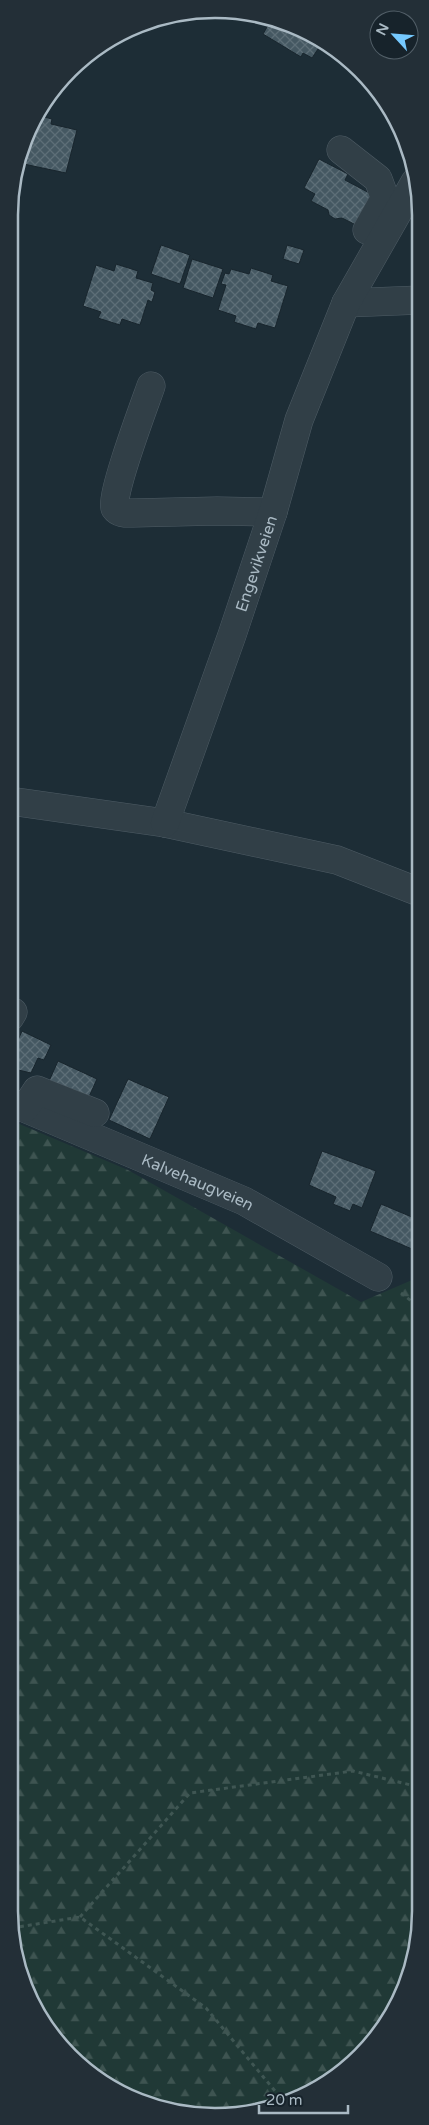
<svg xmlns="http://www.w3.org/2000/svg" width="429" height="2125" font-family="'Varela Round',sans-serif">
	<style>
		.forest { fill: url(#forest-firs) }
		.building { fill: url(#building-cross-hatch); stroke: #18252d }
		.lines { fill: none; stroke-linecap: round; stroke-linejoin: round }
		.minor-casing { stroke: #4e5c65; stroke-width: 29 }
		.path { stroke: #3f5653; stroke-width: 3; stroke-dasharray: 4 4; stroke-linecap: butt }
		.minor { stroke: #313f47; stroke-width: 28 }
		.labels { text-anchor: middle; stroke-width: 5; stroke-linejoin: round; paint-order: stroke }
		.street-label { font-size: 16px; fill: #aabac4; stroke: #17232b }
		.rim { fill: none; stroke: #aabac4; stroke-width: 2.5 }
	</style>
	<defs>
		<pattern id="forest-firs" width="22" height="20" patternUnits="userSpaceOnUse" patternTransform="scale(1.25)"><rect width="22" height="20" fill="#203936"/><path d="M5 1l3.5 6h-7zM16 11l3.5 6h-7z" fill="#3e5451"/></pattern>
		<pattern id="building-cross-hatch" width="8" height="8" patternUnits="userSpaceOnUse" patternTransform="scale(1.25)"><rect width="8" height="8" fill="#455862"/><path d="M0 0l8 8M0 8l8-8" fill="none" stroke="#5d6e77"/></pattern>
	</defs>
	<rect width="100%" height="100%" fill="#1d2d36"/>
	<polygon class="forest" points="10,1120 128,1170 361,1302 419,1277 419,1937 399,2002 350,2065 280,2105 201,2116 136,2100 69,2056 24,1989 9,1910"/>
	<g class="building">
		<polygon points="271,20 306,30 314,36 311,41 320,46 312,58 303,53 301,57 263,34"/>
		<polygon points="36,115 52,119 51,124 77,130 66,173 19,163"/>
		<polygon points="319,159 348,174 345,180 375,196 358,226 342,218 335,219 329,215 328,210 311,201 315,194 304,188"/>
		<polygon points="161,245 190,255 180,284 151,274"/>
		<polygon points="287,245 304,250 299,264 283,259"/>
		<polygon points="192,259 223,269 213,298 183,288"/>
		<polygon points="116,264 138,271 136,278 153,283 151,290 155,292 152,302 148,300 140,325 122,319 120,325 98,318 101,312 83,306 96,265 114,271"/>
		<polygon points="251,268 273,275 271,281 288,286 275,328 258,323 256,329 234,322 236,316 218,310 226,285 221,284 225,273 229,274 231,269 249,274"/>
		<polygon points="22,1031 51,1045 44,1060 38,1058 31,1073 10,1068 10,1058"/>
		<polygon points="58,1061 97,1079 88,1099 49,1081"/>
		<polygon points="128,1079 169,1097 150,1139 109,1120"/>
		<polygon points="322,1151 376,1171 362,1208 353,1204 350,1211 333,1204 336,1197 309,1185"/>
		<polygon points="381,1204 419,1220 419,1252 370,1231"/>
	</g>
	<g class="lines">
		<defs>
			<g id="minor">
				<polyline points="341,150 378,179 385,198 367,230"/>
				<polyline points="346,303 420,300"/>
				<path d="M151,386C145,403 110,496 115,508C119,514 127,513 133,513L217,511L273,512"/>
				<polyline points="10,801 165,823 337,860 419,892"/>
				<path id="s1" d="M165,823L232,635L273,512L299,420L346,303L415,182"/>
				<polyline points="10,1017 13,1012"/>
				<path id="s2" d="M10,1102L244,1201L378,1277"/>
				<polyline points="25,1108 37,1090 95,1113"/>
			</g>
		</defs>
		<use href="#minor" class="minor-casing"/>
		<g class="path">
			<polyline points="401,1293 419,1307"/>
			<polyline points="80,1917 190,1793 353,1771 419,1787"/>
			<polyline points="12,1928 80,1917 206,2008 285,2103"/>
		</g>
		<use href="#minor" class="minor"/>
	</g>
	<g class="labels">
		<g class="street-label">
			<text dy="6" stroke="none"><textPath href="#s1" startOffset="275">Engevikveien</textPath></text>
			<text dy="6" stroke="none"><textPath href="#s2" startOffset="204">Kalvehaugveien</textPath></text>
		</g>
	</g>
	<path d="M0 0H429V2125H0ZM215 18H215A197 197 0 0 1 412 215V1911A197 197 0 0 1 215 2108H215A197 197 0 0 1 18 1911V215A197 197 0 0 1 215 18Z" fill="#232f37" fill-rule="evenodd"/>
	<path class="rim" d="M215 18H215A197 197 0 0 1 412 215V1911A197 197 0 0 1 215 2108H215A197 197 0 0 1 18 1911V215A197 197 0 0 1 215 18Z"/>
	<g transform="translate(394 35) rotate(296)"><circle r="24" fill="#17232b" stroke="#525f68"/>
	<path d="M0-4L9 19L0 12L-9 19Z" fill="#75c9ff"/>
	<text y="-8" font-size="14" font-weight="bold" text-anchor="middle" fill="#aabac4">N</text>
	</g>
	<path d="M259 2105v8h89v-8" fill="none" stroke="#aabac4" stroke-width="2.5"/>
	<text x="266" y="2105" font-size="15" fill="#aabac4" stroke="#17232b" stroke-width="4" paint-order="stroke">20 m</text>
</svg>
